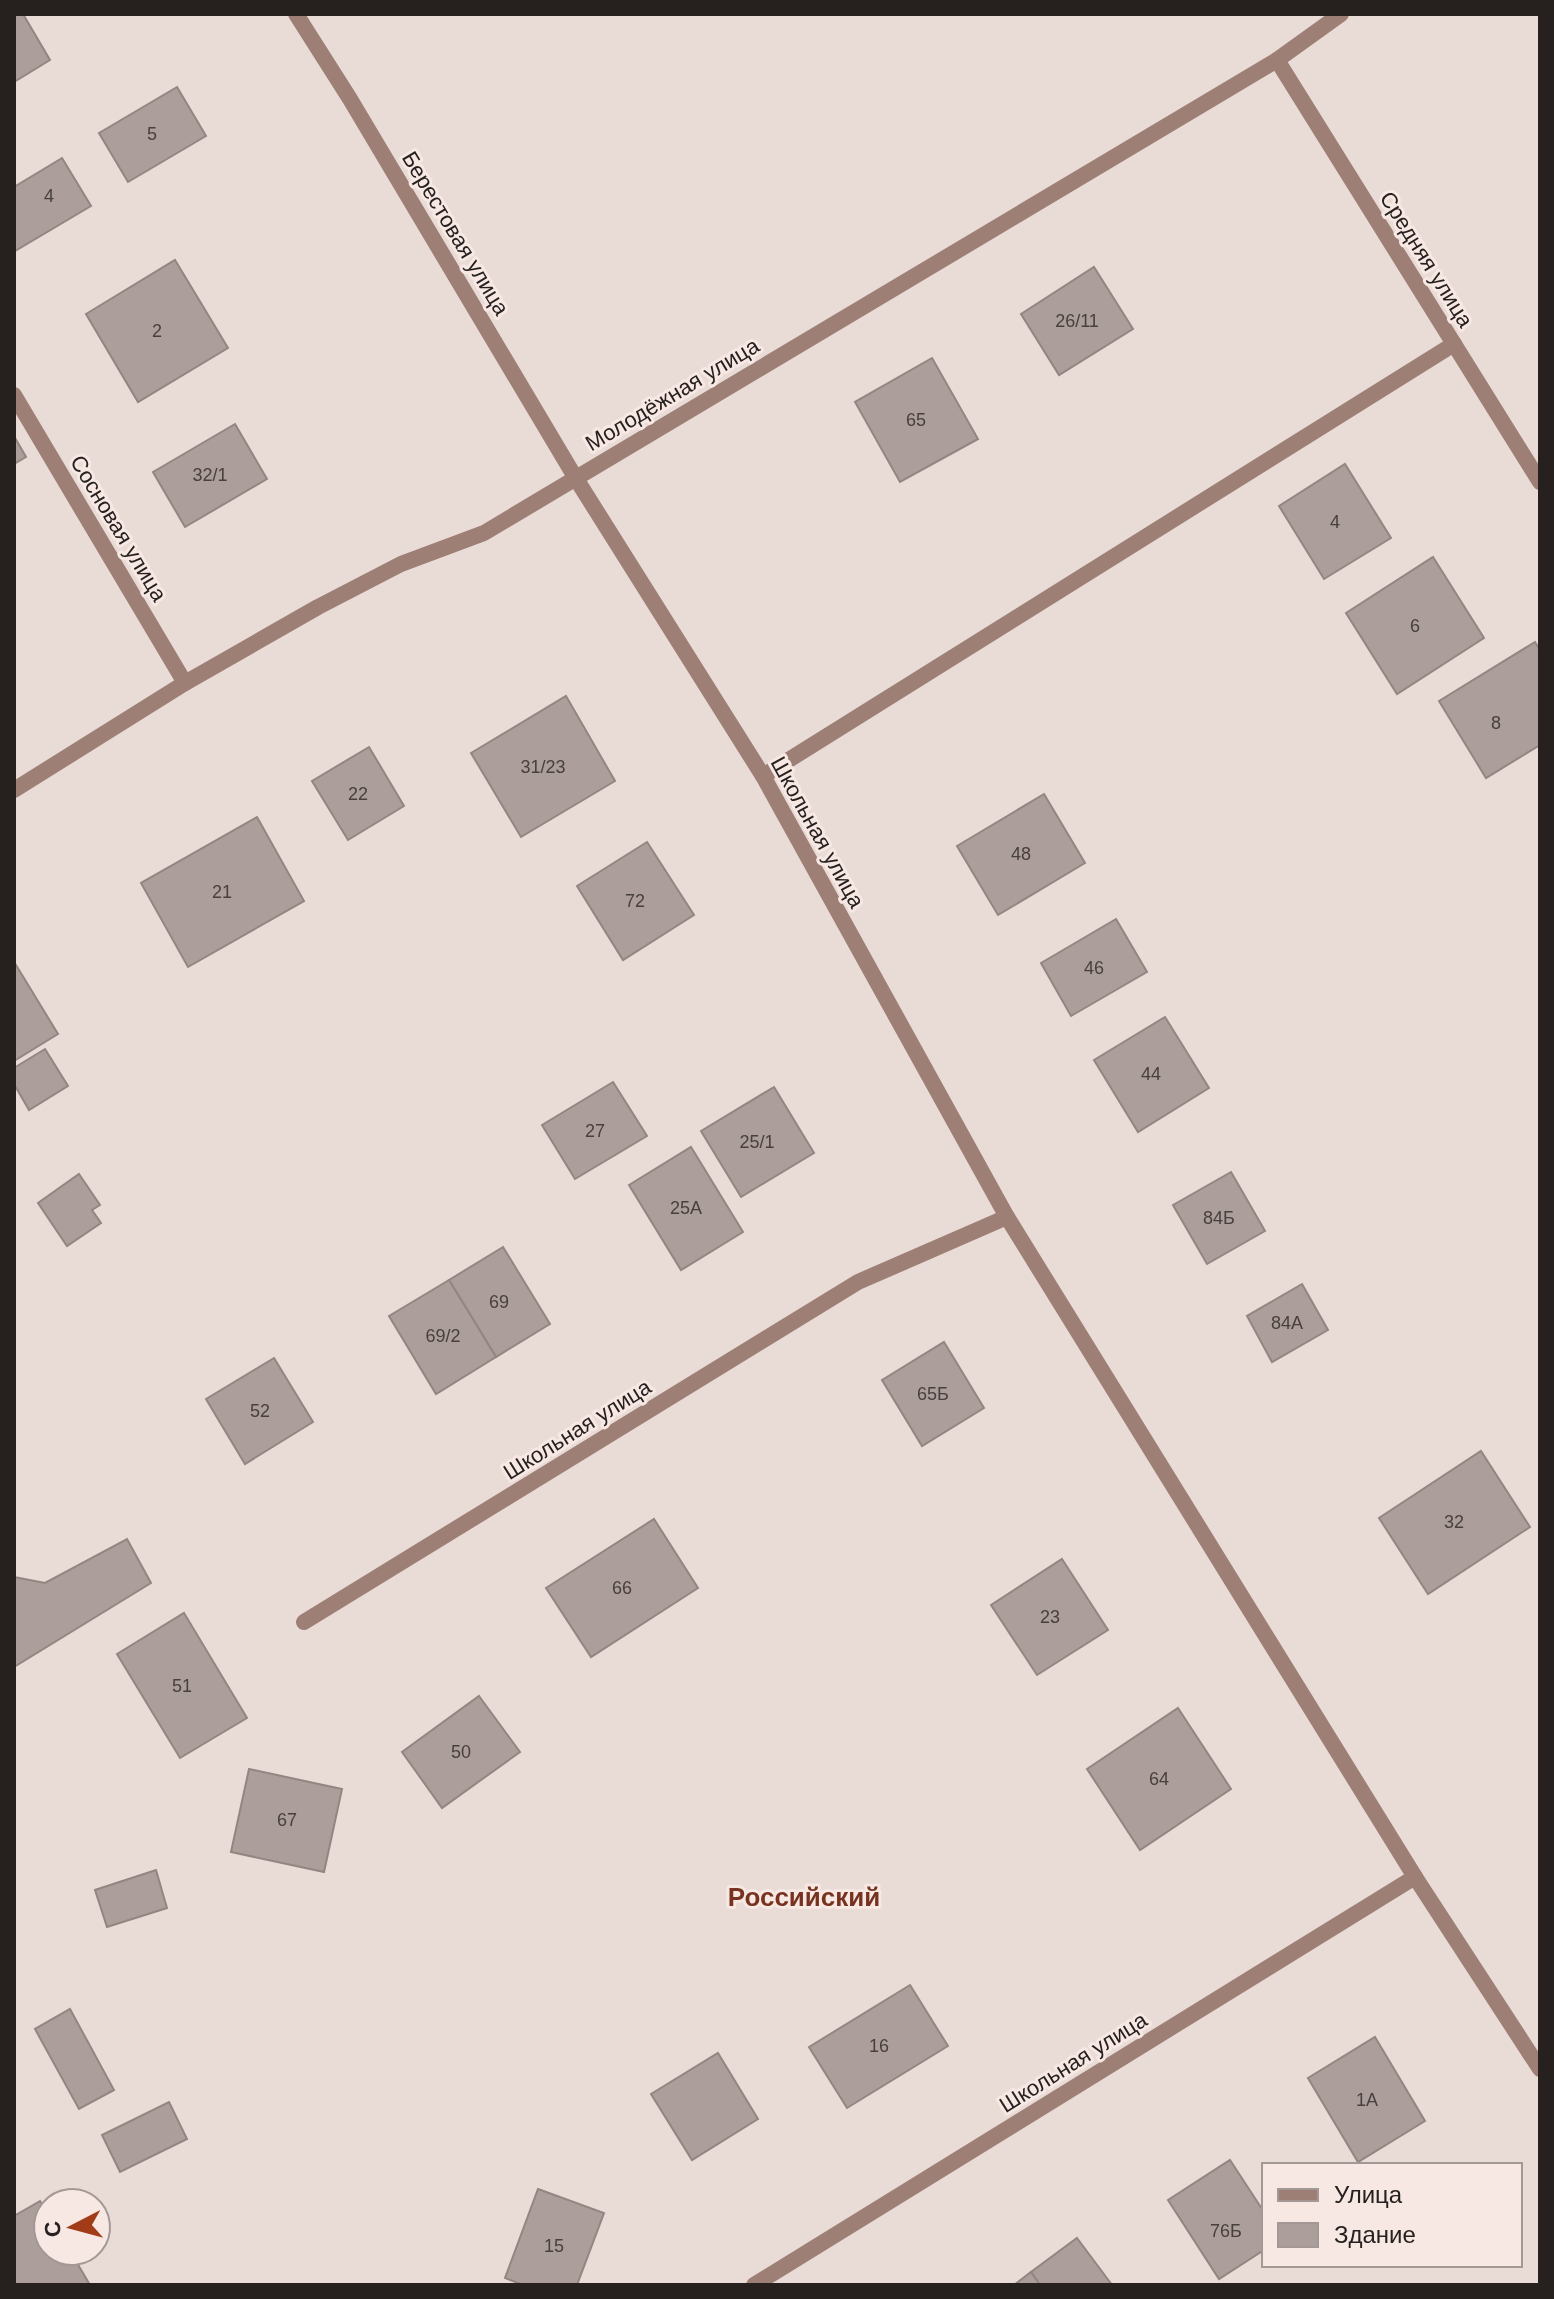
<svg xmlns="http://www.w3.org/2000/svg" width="1554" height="2299" font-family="Helvetica,sans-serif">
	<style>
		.building { fill: #ac9e9a; stroke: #938682; stroke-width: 2 }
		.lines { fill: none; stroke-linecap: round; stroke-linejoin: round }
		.street { stroke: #9d7f76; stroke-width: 16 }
		.labels { text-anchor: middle; stroke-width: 6; stroke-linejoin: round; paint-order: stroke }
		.number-label { font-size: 18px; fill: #48403e }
		.street-label { font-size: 22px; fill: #26211f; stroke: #f7e8e4 }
		.quarter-label { font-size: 26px; font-weight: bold; fill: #77331f; stroke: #f7e8e4 }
	</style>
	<rect width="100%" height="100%" fill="#e9dbd6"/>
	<g class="building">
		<polygon points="14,14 23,14 50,60 14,82"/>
		<polygon points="177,87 206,136 128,182 99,133"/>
		<polygon points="62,158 91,206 15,251 14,187"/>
		<polygon points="175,260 228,348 138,402 86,314"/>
		<polygon points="1094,267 1133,329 1059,375 1021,314"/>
		<polygon points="932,358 978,439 900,482 855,402"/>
		<polygon points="235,424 267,479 185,527 153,472"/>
		<polygon points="14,436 26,457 14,464"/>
		<polygon points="1345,464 1391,538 1324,579 1279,506"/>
		<polygon points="1433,557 1484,638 1397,694 1346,613"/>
		<polygon points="1535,642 1540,650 1540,745 1486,778 1439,701"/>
		<polygon points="566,696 615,781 521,837 471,753"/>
		<polygon points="369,747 404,806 348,840 312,781"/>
		<polygon points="1044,794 1085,863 998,915 957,846"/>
		<polygon points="257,817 304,901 188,967 141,883"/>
		<polygon points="647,842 694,915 623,960 577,886"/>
		<polygon points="1116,919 1147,972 1071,1016 1041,963"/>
		<polygon points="16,965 58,1034 14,1061 14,966"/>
		<polygon points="1165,1017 1209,1088 1138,1132 1094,1060"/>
		<polygon points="45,1049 68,1086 29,1110 14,1084 14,1068"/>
		<polygon points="613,1082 647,1136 575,1179 542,1125"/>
		<polygon points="774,1087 814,1153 741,1197 701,1131"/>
		<polygon points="691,1147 743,1232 681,1270 629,1185"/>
		<polygon points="1231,1172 1265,1231 1207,1264 1173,1205"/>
		<polygon points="79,1174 100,1205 92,1210 101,1223 67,1246 38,1203"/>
		<polygon points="503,1247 550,1324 496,1357 449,1280"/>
		<polygon points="449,1280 496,1357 436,1394 389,1316"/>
		<polygon points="1302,1284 1328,1330 1272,1362 1247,1316"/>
		<polygon points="944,1342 984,1408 922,1446 882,1380"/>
		<polygon points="274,1358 313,1422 245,1464 206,1399"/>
		<polygon points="1481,1451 1530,1527 1428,1594 1379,1518"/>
		<polygon points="654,1519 698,1588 591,1657 546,1588"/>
		<polygon points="127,1539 151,1583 14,1667 14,1577 45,1583"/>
		<polygon points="1062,1559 1108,1630 1037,1675 991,1605"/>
		<polygon points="184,1613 247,1718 180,1758 117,1654"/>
		<polygon points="479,1696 520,1752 442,1808 402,1752"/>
		<polygon points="1178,1708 1231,1789 1140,1850 1087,1769"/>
		<polygon points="249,1769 342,1789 324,1872 231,1852"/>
		<polygon points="156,1870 167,1908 107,1927 95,1890"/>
		<polygon points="910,1985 948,2046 847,2108 809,2047"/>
		<polygon points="70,2009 114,2090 79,2109 35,2029"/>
		<polygon points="1375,2037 1425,2121 1358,2162 1308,2078"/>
		<polygon points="718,2053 758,2119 692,2160 651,2094"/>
		<polygon points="169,2102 187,2139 120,2172 102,2135"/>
		<polygon points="1230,2160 1264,2212 1264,2250 1219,2279 1168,2200"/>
		<polygon points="538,2189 604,2213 577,2285 523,2285 505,2278"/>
		<polygon points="40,2201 48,2214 48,2251 70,2251 90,2285 14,2285 14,2216"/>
		<polygon points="1077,2238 1112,2285 1040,2285 1031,2272"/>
		<polygon points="1031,2272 1040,2285 1014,2285"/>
	</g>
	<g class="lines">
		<g class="street">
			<polyline points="296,14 350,99 575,477 763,776 1007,1217 1415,1877 1540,2069"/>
			<polyline points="1277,60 1540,482"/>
			<polyline points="14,395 185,683"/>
			<polyline points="763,776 1454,344"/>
			<polyline points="14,790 185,683 318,607 401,564 484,533 1277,60 1341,14"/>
			<polyline points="304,1622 858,1282 1007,1217"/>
			<polyline points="754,2285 1415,1877"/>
		</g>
	</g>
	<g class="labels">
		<g class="number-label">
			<text x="152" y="140">5</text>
			<text x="49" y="202">4</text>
			<text x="1077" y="327">26/11</text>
			<text x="157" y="337">2</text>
			<text x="916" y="426">65</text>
			<text x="210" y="481">32/1</text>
			<text x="1335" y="528">4</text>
			<text x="1415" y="632">6</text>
			<text x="1496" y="729">8</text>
			<text x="543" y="773">31/23</text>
			<text x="358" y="800">22</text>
			<text x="1021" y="860">48</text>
			<text x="222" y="898">21</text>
			<text x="635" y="907">72</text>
			<text x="1094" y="974">46</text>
			<text x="1151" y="1080">44</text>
			<text x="595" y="1137">27</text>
			<text x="757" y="1148">25/1</text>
			<text x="686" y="1214">25А</text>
			<text x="1219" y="1224">84Б</text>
			<text x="499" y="1308">69</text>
			<text x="1287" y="1329">84А</text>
			<text x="443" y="1342">69/2</text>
			<text x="933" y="1400">65Б</text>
			<text x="260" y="1417">52</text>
			<text x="1454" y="1528">32</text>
			<text x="622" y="1594">66</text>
			<text x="1050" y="1623">23</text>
			<text x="182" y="1692">51</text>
			<text x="461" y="1758">50</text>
			<text x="1159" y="1785">64</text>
			<text x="287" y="1826">67</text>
			<text x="879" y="2052">16</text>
			<text x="1367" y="2106">1А</text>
			<text x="1226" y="2237">76Б</text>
			<text x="554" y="2252">15</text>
		</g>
		<g class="street-label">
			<text transform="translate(456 233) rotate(59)" y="8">Берестовая улица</text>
			<text transform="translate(1427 259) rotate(58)" y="8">Средняя улица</text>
			<text transform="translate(672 394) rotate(-31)" y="8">Молодёжная улица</text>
			<text transform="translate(119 528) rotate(59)" y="8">Сосновая улица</text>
			<text transform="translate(818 832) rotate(61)" y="8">Школьная улица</text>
			<text transform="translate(577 1429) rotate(-32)" y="8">Школьная улица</text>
			<text transform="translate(1073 2062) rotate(-32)" y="8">Школьная улица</text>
		</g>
		<g class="quarter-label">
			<text x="804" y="1906">Российский</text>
		</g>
	</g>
	<rect width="1554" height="2299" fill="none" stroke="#26211f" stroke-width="32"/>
	<rect x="1262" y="2163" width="260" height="104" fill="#f7e8e4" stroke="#a39895" stroke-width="2"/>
	<rect x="1278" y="2189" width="40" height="12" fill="#9d7f76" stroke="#a39895" stroke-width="2"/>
	<text x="1334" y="2203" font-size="24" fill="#26211f">Улица</text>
	<rect x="1278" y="2223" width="40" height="24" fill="#ac9e9a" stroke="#a39895" stroke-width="2"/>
	<text x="1334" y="2243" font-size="24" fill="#26211f">Здание</text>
	<g transform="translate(72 2227) rotate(264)"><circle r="38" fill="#f7e8e4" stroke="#a39895" stroke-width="2"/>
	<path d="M0-6L14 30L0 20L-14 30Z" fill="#a23b18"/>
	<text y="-12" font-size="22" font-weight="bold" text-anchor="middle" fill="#26211f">С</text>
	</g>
</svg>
